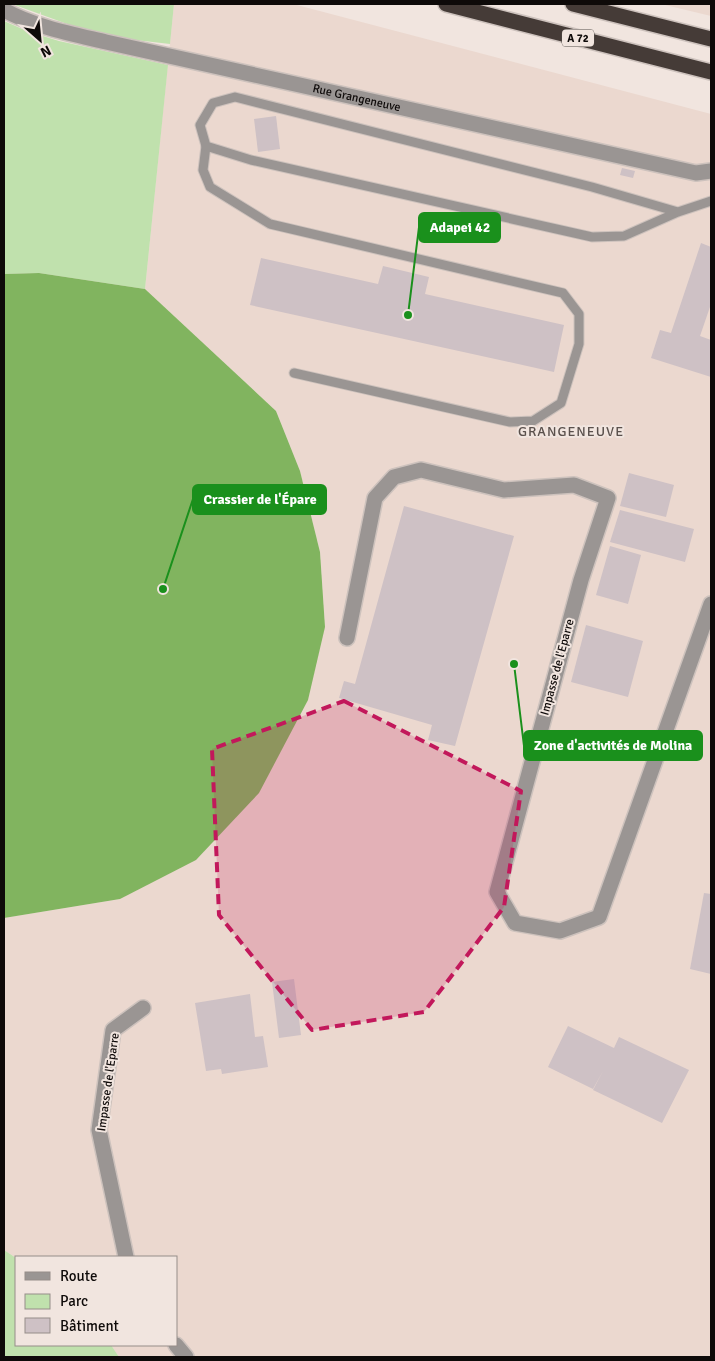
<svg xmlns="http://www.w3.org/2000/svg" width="715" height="1361" font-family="Signika,sans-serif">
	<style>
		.built { fill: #ebd8cf }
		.green { fill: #c0e1ad }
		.forest { fill: #81b45f }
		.building { fill: #cec1c5 }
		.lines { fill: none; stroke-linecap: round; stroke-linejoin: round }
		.lane-casing { stroke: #cdc2bd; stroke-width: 11 }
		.street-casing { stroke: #cdc2bd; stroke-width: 18 }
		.highway-casing { stroke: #cdc2bd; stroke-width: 18 }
		.lane { stroke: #9a9593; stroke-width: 9 }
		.street { stroke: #9a9593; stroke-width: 15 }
		.highway { stroke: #453b37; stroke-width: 15 }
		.marked { fill: #c2185b; fill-opacity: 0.2; stroke: #c2185b; stroke-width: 4; stroke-dasharray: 10 6; stroke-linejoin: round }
		.labels { text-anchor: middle; stroke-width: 4; stroke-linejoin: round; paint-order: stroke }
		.shield { fill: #f1e5df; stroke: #524c49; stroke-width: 1 }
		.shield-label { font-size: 11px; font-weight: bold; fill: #0e0a09 }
		.street-label { font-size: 12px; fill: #0e0a09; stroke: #f1e5df }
		.neighbourhood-label { font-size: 14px; letter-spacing: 1px; fill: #5a504c; stroke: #f1e5df }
		.leader { fill: none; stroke: #1a901c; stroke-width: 2 }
		.callout-dot { fill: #1a901c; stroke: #f1e5df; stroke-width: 2 }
		.callout { fill: #1a901c; stroke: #1a901c; stroke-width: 2 }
		.callout-label { font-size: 14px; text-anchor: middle; font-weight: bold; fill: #fff }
	</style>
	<rect width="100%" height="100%" fill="#f1e5df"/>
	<g class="built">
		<polygon points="174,4 293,4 711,114 711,1357 119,1357 111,1345 176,1345 176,1257 16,1258 4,1250 4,918 120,899 325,627 320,552 300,471 276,411 145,289"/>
		<polygon points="661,4 711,4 711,16"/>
	</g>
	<g class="green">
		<polygon points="12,4 174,4 170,44 127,39 70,25"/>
		<polygon points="4,21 27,31 59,41 168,65 145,289 39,273 4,274"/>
		<polygon points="4,1250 16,1258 16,1345 111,1345 119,1357 4,1357"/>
	</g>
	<polygon class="forest" points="39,273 145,289 276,411 300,471 320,552 325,627 308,700 259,793 196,860 120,899 4,918 4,274"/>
	<g class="building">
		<polygon points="276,116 280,149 258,152 254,119"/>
		<polygon points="622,168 635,171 633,178 620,175"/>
		<polygon points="701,243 711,247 711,304 700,336 711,340 711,377 651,358 660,330 671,333"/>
		<polygon points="261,258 378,284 383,266 429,277 425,294 564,325 554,372 250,305"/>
		<polygon points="629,473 674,485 666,517 620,506"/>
		<polygon points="404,506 514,536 455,746 428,740 432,725 339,698 344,681 355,684"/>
		<polygon points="620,510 694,529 685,562 610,542"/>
		<polygon points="610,546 641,555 628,604 596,595"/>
		<polygon points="586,625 643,641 628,697 571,682"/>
		<polygon points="704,893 711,894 711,974 690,969"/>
		<polygon points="294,979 301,1035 279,1038 272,982"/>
		<polygon points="250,994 255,1037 263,1036 268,1067 222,1074 221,1069 206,1071 195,1003"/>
		<polygon points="568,1026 614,1048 619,1037 689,1070 662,1123 593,1090 603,1071 593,1089 548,1067"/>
	</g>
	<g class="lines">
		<defs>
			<g id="lane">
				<polyline points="206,146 203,170 210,187 270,224 563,293 579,314 579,344 561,403 533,421 510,422 294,373"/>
				<polyline points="678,212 592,187 235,97 213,103 200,125 206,146 251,160 592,237 624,236 678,212 711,201"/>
			</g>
			<g id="street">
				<path id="s1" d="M4,10C35,27 72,34 106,42L696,173L711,171"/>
				<polyline points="347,638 375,498 394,477 421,470 504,490 574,485 608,498 581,580 497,892 515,923 560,931 599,917 711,604"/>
				<polyline points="126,1257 99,1130 113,1030 143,1008"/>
				<polyline points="176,1345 186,1357"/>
			</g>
			<g id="highway">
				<polyline points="446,4 711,72"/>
				<polyline points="573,4 711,39"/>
			</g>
		</defs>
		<use href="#lane" class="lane-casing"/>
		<use href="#street" class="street-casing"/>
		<use href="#highway" class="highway-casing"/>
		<use href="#lane" class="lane"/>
		<use href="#street" class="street"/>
		<use href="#highway" class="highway"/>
	</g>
	<path class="marked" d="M344,701L521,791L504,907L424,1012L312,1030L219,915L212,749Z"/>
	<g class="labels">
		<rect class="shield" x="562" y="29.5" width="32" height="17" rx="4"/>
		<g class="shield-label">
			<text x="578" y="42">A 72</text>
		</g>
		<g class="street-label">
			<text dy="4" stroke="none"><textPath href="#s1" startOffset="364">Rue Grangeneuve</textPath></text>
			<text transform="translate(557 667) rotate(-75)" y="4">Impasse de l'Eparre</text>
			<text transform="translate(108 1082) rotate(-82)" y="4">Impasse de l'Eparre</text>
		</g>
		<g class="neighbourhood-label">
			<text x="571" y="436">GRANGENEUVE</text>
		</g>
	</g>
	<path class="leader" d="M408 315L419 227M163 589L193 499M514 664L524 746"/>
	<g class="callout-dot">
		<circle cx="408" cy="315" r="5"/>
		<circle cx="163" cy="589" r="5"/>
		<circle cx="514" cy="664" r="5"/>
	</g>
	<g class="callout">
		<rect x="419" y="213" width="81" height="29" rx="5"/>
		<rect x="193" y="485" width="133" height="29" rx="5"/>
		<rect x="524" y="731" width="178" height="29" rx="5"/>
	</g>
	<g class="callout-label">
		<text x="460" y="232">Adapei 42</text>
		<text x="260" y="504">Crassier de l'Épare</text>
		<text x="613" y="750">Zone d'activités de Molina</text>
	</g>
	<rect width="715" height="1361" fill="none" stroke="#0e0a09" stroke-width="10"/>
	<rect x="15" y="1256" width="162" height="90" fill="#f1e5df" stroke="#968d89"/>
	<rect x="25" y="1272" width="25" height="8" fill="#9a9593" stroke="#968d89"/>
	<text x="60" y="1281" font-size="15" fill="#0e0a09">Route</text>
	<rect x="25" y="1294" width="25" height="15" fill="#c0e1ad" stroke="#968d89"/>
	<text x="60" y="1306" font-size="15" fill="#0e0a09">Parc</text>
	<rect x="25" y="1318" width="25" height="15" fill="#cec1c5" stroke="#968d89"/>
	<text x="60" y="1331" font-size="15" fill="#0e0a09">Bâtiment</text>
	<g transform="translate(40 40) rotate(153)" stroke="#f1e5df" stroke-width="4" paint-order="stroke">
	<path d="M0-4L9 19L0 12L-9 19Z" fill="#0e0a09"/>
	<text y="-8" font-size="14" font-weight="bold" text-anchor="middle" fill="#0e0a09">N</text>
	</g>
</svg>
